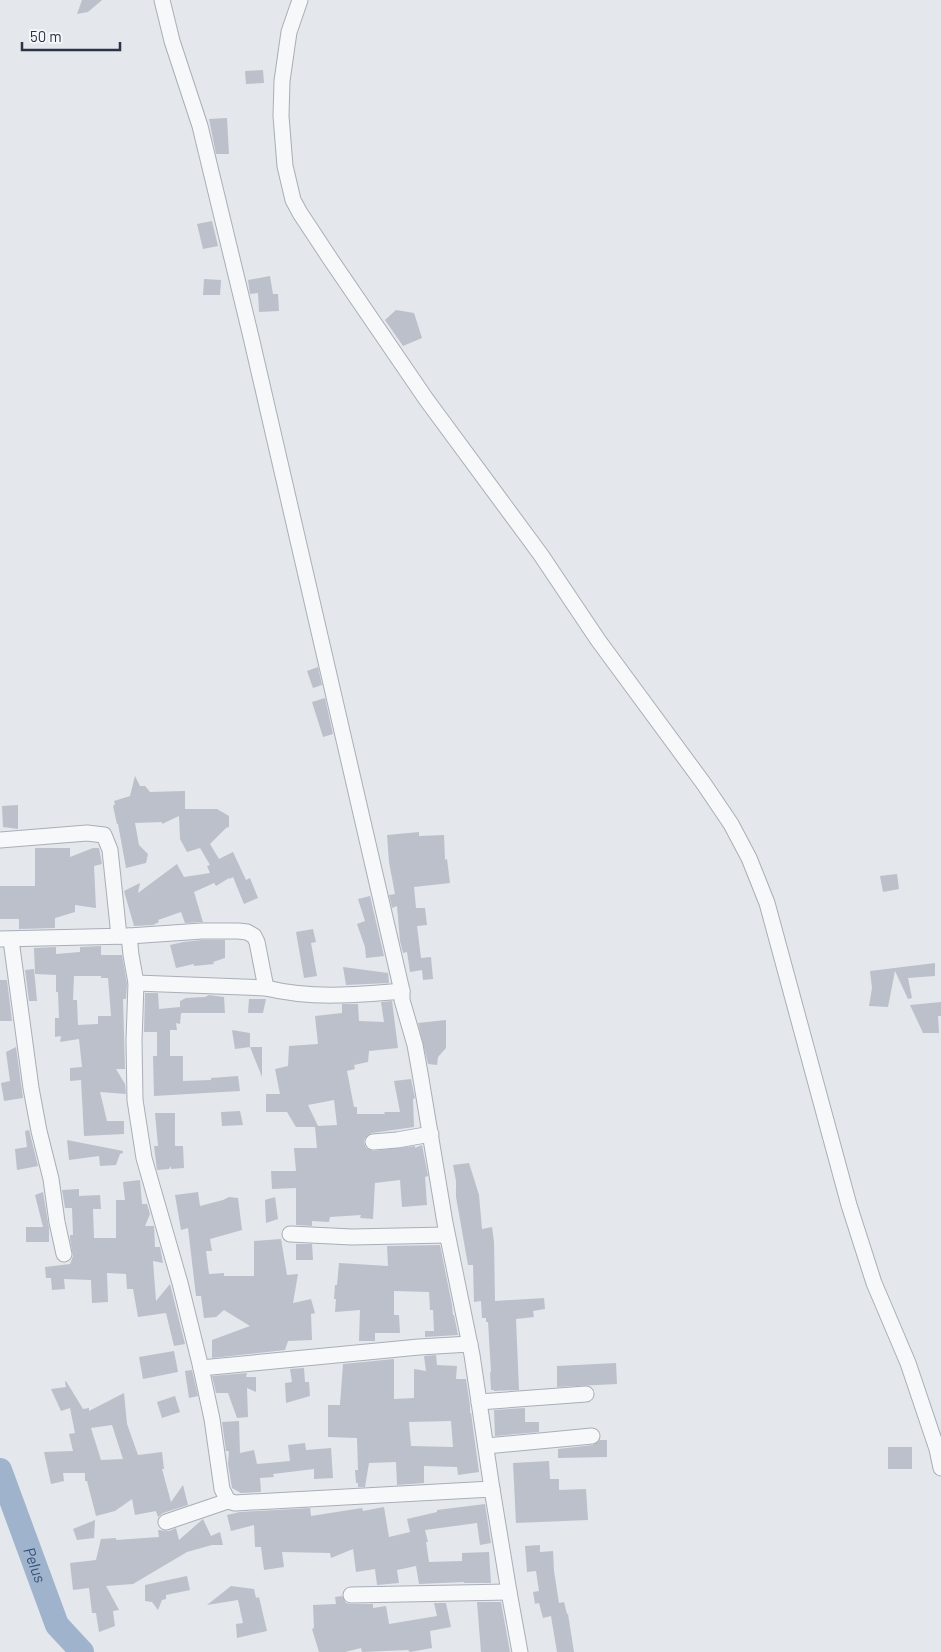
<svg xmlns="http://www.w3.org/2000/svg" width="941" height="1652" font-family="Barlow,sans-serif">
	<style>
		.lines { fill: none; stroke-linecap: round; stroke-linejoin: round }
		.river { stroke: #9fb4cc; stroke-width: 24 }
		.building { fill: #bbc0ca; fill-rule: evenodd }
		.minor-casing { stroke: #a9aeb7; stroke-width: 17 }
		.minor { stroke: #f7f8fa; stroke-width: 15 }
		.labels { text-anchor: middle; stroke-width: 4.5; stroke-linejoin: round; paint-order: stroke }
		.water-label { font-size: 16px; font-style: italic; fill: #34527a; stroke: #f4f6f9 }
	</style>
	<rect width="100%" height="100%" fill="#e4e7ec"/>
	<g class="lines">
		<path class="river" id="s1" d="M0,1470L57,1625L82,1652"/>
	</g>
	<g class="building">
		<polygon points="82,0 102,0 88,12 77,14"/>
		<polygon points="263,70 264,83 246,84 245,71"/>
		<polygon points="227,118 229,154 216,154 209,119"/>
		<polygon points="212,221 218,246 203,249 197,224"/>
		<polygon points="270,276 273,294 278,294 279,311 259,312 258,293 250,294 248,280"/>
		<polygon points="204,279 221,280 220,295 203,295"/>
		<polygon points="396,310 414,313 422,338 403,346 385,320"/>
		<polygon points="318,667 322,685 313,688 307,671"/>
		<polygon points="325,698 333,734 323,737 312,702"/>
		<polygon points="135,776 140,786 145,786 150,792 185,791 185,809 217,809 229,816 229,827 226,828 210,844 219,859 233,852 246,880 250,878 258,898 244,904 233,877 229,879 229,878 216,886 214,883 194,892 203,922 185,923 181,912 158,920 159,922 153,925 134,926 124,891 140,883 138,893 177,864 184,877 210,873 207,866 210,865 200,848 187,852 180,839 179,816 162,824 162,822 135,823 139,845 148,854 146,863 126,868 118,824 117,824 113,806 115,804 114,801 130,796"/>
		<polygon points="18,805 18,829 3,827 2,806"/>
		<polygon points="419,832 419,836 444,835 445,860 447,859 450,883 414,887 416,908 425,908 427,925 417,926 421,958 431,957 433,979 423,980 422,970 410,972 407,952 403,953 400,941 397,906 392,908 389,895 395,894 389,862 387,835"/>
		<polygon points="35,848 70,848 70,857 93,848 99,848 102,864 94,866 96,908 75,905 75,912 55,918 55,928 19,929 19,919 0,919 0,886 35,886"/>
		<polygon points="897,874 899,889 883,892 880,876"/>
		<polygon points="370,896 384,956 366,958 365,947 357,924 365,921 358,899"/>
		<polygon points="313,929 316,942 311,943 317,976 304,978 296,932"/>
		<polygon points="202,940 225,940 225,958 213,962 214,964 194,966 194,964 176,968 170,945 183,942"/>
		<path d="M101,946V955H122L127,984L126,999H123L125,1069H116L125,1084L126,1094L100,1092L107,1121H124V1134L84,1136L81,1080L70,1081V1068L82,1067L79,1039L60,1042L61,1036L55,1037V1018H59L58,992H56V975L35,974L34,948L56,947V954L80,952V947ZM74,976H101V978H108L111,1016H98V1024L78,1025L77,1000H73Z"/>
		<polygon points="935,963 935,976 908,978 912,998 908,999 895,971 888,1007 869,1006 872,988 870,971"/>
		<polygon points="343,967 388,973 389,983 346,985"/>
		<polygon points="34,969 37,1001 29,1001 25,970"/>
		<polygon points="0,980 7,980 12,1021 0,1021"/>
		<polygon points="145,993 158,993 159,1009 180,1007 180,1001 186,998 205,997 209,995 224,997 225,1013 181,1013 180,1024 176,1023 177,1030 170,1030 170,1056 183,1056 183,1081 211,1080 211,1078 238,1076 240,1091 154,1096 153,1056 157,1056 157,1032 144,1032"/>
		<polygon points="249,999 266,999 263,1013 248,1013"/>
		<path d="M392,1001L398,1048L369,1051L368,1062L354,1065L355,1069L347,1071L354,1107H357V1114H385L384,1112H400L394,1081L411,1079L415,1098L413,1099L414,1127L372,1133L365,1138L364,1143L366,1148L373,1151L415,1146V1148L422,1145L428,1176L425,1177L427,1205L402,1207L400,1180L375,1183L373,1219L360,1218L361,1215L330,1217L329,1222L312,1221V1226L296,1225V1188L272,1189L271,1171H296L294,1148H317L315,1127H296L287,1112H266V1094H280L275,1069L288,1066L289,1046L318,1044L315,1016L342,1013V1004H358L359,1021L384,1022L381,1002ZM334,1100L337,1125L318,1126L308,1105Z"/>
		<polygon points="941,1002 941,1016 938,1016 939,1033 923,1033 910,1005"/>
		<polygon points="446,1020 446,1048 438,1057 437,1065 428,1064 418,1023"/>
		<polygon points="232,1030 250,1033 250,1047 235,1049"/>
		<polygon points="16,1047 23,1098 4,1101 1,1083 10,1081 6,1052"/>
		<polygon points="250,1047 262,1047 262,1077"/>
		<polygon points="240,1111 243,1125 222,1126 221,1112"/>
		<polygon points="155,1113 175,1113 175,1146 183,1146 184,1168 171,1169 171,1166 169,1169 157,1170 154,1146 158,1146"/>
		<polygon points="29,1130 38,1166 17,1170 15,1149 27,1147 25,1131"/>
		<polygon points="67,1140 123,1151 123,1153 120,1154 116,1165 100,1166 99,1156 69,1160"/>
		<polygon points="469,1163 479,1195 482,1229 492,1227 494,1242 495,1301 544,1298 545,1309 533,1311 534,1317 516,1319 519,1390 494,1391 494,1390 491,1390 490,1372 491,1372 488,1322 486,1322 486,1318 482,1318 481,1301 474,1302 473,1265 468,1265 456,1197 456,1181 453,1165"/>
		<polygon points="140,1180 142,1204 147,1204 150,1214 145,1226 154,1226 155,1247 160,1247 163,1263 153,1261 156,1301 170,1284 185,1344 174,1346 166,1313 138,1317 133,1289 127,1289 126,1274 107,1273 108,1302 92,1303 91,1280 64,1279 65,1289 52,1290 51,1278 46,1278 45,1267 70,1264 73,1256 70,1239 70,1235 73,1235 72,1208 65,1208 62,1190 79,1189 79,1196 100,1195 101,1209 93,1209 94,1238 116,1238 116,1200 125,1200 123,1182"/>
		<polygon points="43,1192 49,1228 49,1242 26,1242 26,1227 43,1227 35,1195"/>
		<polygon points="198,1192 200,1206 223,1200 229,1197 238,1198 242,1230 210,1239 212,1251 206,1251 209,1274 224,1273 224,1276 254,1276 254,1241 281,1239 287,1275 298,1274 293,1303 311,1299 315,1313 311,1314 312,1340 288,1341 285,1350 212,1358 212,1340 250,1326 224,1310 216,1317 204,1318 201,1296 196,1296 188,1228 181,1230 175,1195"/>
		<polygon points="275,1197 278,1219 266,1223 265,1200"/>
		<polygon points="296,1244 312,1244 313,1260 296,1260"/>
		<polygon points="440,1245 452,1305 453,1315 454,1315 458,1335 425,1337 425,1331 434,1331 433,1310 430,1310 429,1292 394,1291 394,1315 399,1315 400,1333 375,1333 375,1341 359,1341 360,1310 335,1312 336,1299 334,1299 335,1285 337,1285 339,1263 388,1266 387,1246"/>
		<polygon points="174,1351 178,1372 143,1379 139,1357"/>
		<path d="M436,1355L437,1365L457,1366L456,1379H466L470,1406V1413H471L479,1472L458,1475L457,1467L424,1466V1483L397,1485L396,1462L369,1463L365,1487H358V1483H356L355,1470H358L357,1438L328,1437V1405H340L343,1364L394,1359V1399L414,1398V1369L426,1371L424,1356ZM451,1421L453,1447L411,1446L409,1422Z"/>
		<polygon points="616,1363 617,1384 557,1387 557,1366"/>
		<polygon points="304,1368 305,1382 309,1382 310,1396 286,1403 285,1383 292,1382 290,1369"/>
		<polygon points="192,1370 198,1396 189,1398 185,1371"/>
		<polygon points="247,1373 246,1377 256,1377 256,1392 247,1388 248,1417 237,1418 228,1393 216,1393 212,1376"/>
		<path d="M66,1381L83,1409L89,1408V1411L124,1393L127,1424L138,1455L162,1452L164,1469H162L171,1502L183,1485L188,1505L163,1513L158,1517L156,1511L135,1515L132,1499L115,1511L96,1516L87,1481H85V1473H63L64,1481L51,1484L44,1452L73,1451L69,1434L75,1433L70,1408L61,1411L51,1389L66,1387L65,1382ZM112,1425L123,1459L101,1460L91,1428Z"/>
		<polygon points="175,1396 180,1412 162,1418 157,1402"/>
		<polygon points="525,1408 525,1422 539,1422 539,1432 495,1436 494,1410"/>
		<polygon points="239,1421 240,1453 254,1450 257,1464 290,1461 288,1445 305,1443 306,1450 331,1448 333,1478 314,1479 314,1469 273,1474 274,1477 260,1478 261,1492 241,1493 232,1488 228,1464 229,1451 226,1451 222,1422"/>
		<polygon points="600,1440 607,1440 607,1457 558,1458 558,1449 593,1445"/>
		<rect x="888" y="1447" width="24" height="22"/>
		<polygon points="549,1461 550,1479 559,1479 559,1490 586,1489 588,1520 516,1523 513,1463"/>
		<polygon points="485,1504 491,1543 480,1545 477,1523 425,1530 428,1542 426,1542 429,1562 462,1561 462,1553 489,1552 491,1583 464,1583 464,1582 419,1584 416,1566 397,1570 399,1583 377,1585 375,1569 356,1572 353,1549 331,1558 330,1553 282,1552 284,1567 264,1570 261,1547 255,1547 254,1525 231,1531 227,1515 240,1512 310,1508 311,1516 362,1508 363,1511 384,1507 389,1537 410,1532 407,1519 437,1512 437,1510"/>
		<polygon points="203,1519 211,1536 220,1532 223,1545 212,1545 187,1552 133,1584 106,1586 119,1610 113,1611 115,1626 99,1632 96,1613 92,1613 89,1588 73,1590 70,1563 96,1560 101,1539 116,1538 116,1540 159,1537 158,1530 169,1531 176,1528 179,1540"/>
		<polygon points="95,1520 94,1538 77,1540 73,1529"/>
		<polygon points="540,1545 540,1552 553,1551 554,1571 559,1603 564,1602 567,1614 568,1614 574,1652 557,1652 551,1616 543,1618 539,1603 535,1604 533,1592 539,1591 536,1571 527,1572 525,1546"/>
		<polygon points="187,1576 190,1590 166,1595 166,1599 162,1600 158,1610 152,1602 145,1601 145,1585"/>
		<polygon points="231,1586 254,1589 256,1598 259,1597 267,1631 237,1638 236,1624 243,1623 238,1600 207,1605"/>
		<polygon points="342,1596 346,1603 351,1604 373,1604 373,1608 386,1606 389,1624 437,1616 434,1603 446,1603 451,1627 430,1631 432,1648 410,1652 408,1650 362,1652 361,1648 345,1652 319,1652 312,1629 314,1628 313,1605 336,1604 335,1597"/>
		<polygon points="477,1602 501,1602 510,1652 481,1652"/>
	</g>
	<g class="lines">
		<defs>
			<g id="minor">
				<polyline points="162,0 172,41 200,126 251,337 402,991 402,1000 415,1045 420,1073 445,1223 472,1355 492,1489"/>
				<polyline points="300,0 289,32 282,81 281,116 285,166 293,200 300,213 329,257 426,399 541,555 598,640 704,784 731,824 749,858 767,903 849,1205 874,1283 908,1363 937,1449 941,1468"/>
				<polyline points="0,840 87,833 104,835 110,850 119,936"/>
				<polyline points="129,936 202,931 238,931 247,932 254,936 257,942 266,988"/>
				<polyline points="0,939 129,936 131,955 136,983 134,1040 135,1100 144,1158 180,1283 201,1368 212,1419 222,1489 228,1501 235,1503 492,1489 509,1592 520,1652"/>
				<polyline points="11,940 31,1088 39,1131 51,1179 57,1222 64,1254"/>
				<path d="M136,983L266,988C310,999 358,995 402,991"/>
				<polyline points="373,1142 397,1140 431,1134"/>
				<polyline points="290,1234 352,1237 447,1235"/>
				<polyline points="201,1368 419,1347 470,1344"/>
				<polyline points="479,1402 586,1394"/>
				<polyline points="486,1446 592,1436"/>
				<polyline points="166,1522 228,1501"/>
				<polyline points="351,1595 509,1592"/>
			</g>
		</defs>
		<use href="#minor" class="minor-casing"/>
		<use href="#minor" class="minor"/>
	</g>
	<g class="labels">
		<g class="water-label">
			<text dy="6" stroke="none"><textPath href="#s1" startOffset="101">Pelus</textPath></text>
		</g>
	</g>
	<path d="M22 42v8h98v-8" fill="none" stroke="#2b3445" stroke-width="2.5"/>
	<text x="30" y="42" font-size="15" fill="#2b3445" stroke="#f4f6f9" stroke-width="4" paint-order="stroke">50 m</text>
</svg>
